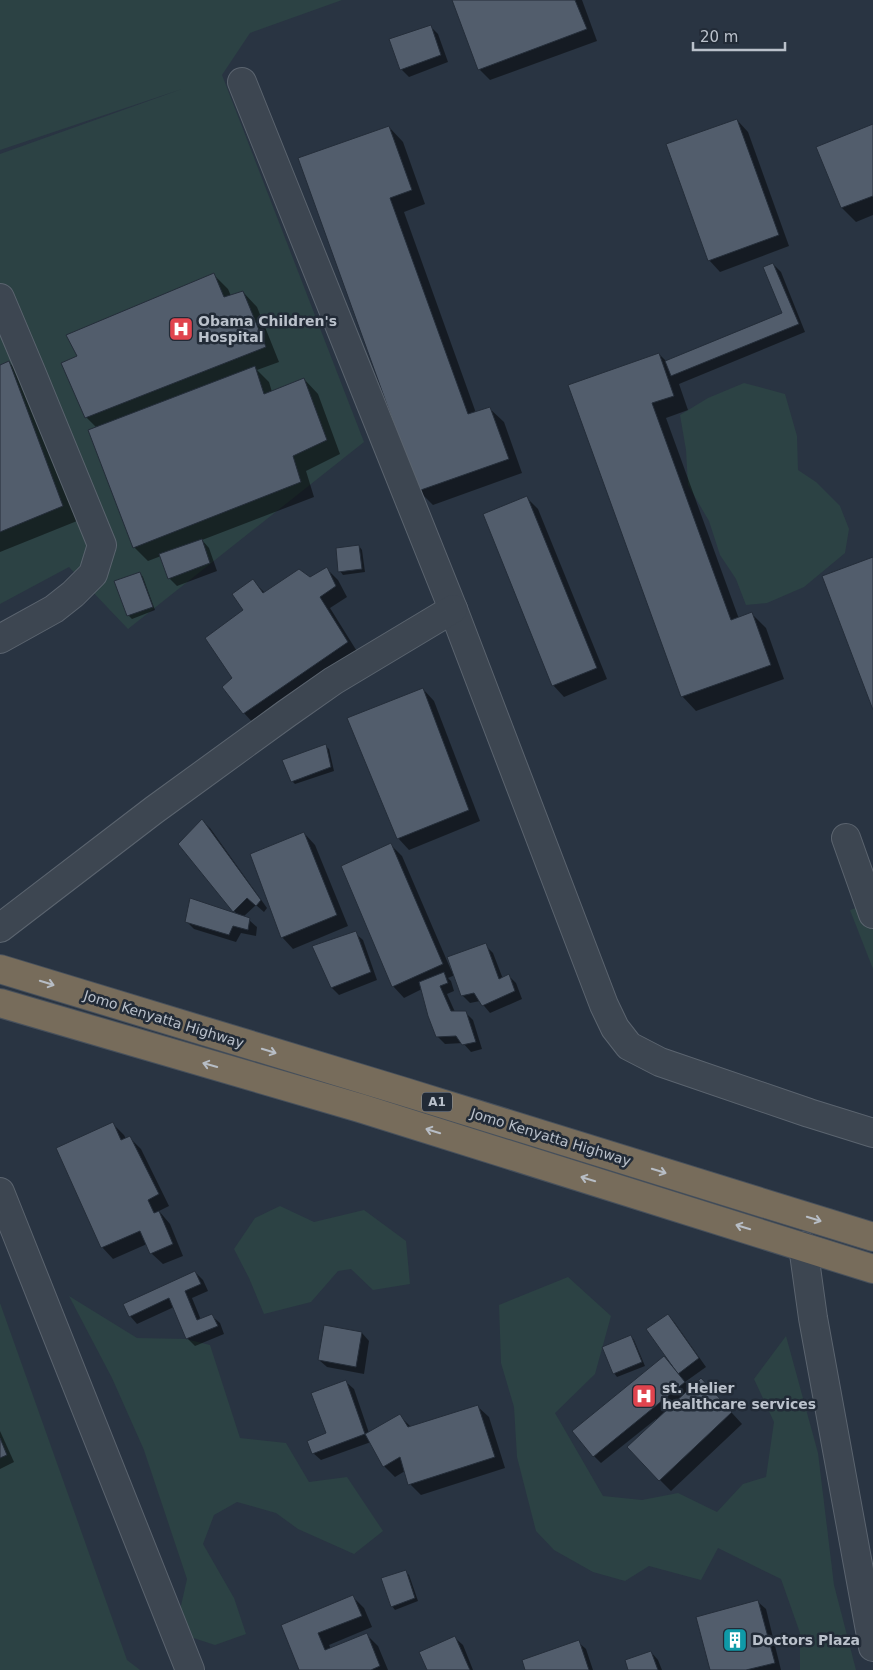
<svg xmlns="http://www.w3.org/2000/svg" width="873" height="1670" font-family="'DejaVu Sans',sans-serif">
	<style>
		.green { fill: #2c4244 }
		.shadow { fill: #0007 }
		.building { fill: #525d6c; stroke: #242d39 }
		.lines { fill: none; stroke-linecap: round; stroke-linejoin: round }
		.minor-casing { stroke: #5b646f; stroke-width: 30 }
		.highway-casing { stroke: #48515c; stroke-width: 30 }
		.minor { stroke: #3d4651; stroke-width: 28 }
		.highway { stroke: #776c5b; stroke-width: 28 }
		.oneway { stroke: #b7bdc5 }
		.labels { text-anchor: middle; stroke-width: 5; stroke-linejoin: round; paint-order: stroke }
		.shield { fill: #222b37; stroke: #8c949f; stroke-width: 1 }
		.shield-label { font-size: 12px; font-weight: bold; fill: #bac1cb }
		.poi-label { font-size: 14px; font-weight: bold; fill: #bac1cb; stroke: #222b37; text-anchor: start }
		.street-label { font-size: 14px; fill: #bac1cb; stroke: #222b37 }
	</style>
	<rect width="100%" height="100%" fill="#293442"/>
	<g class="green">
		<polygon points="0,0 342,0 250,33 222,75 364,442 128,629 69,567 0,604 0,154 182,89 0,150"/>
		<polygon points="744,383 785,394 797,436 798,470 816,482 840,506 849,529 845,553 804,587 767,603 746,605 736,579 720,555 709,521 688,485 686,450 680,415 708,398"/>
		<polygon points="873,902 873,969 850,910"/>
		<polygon points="280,1206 314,1222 364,1210 406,1241 410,1284 373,1290 351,1269 338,1271 311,1302 264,1314 249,1278 234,1249 255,1218"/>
		<polygon points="568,1277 611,1316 595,1374 555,1413 603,1496 642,1500 678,1493 717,1512 743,1484 766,1477 774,1422 754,1379 786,1336 818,1453 834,1585 856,1670 800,1670 800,1633 781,1579 718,1548 701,1580 649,1566 625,1581 593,1572 554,1550 536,1531 517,1457 514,1407 501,1363 499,1305"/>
		<polygon points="69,1296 137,1338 186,1339 210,1345 240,1438 286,1443 309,1482 347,1477 383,1531 354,1554 298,1529 276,1513 237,1502 214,1515 203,1544 234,1598 246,1634 215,1645 175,1632 187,1579 144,1450 112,1378"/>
		<polygon points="0,1303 127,1660 140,1670 0,1670"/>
	</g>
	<g class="shadow">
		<polygon points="453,0 582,0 597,41 490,80 479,69"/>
		<polygon points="430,26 438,34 448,62 409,77 401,69"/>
		<polygon points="737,120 748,132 789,246 720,272 709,260"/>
		<polygon points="873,125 873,215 856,222 842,208 818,147"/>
		<polygon points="389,127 403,142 425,204 404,212 476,413 489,408 504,422 522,473 433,505 419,491 300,159"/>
		<polygon points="773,264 781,272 805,332 679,384 688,410 666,418 739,619 752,614 766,628 784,679 696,711 682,696 570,386 659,354 667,362 784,314"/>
		<polygon points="214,275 228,289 231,296 243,292 257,307 279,362 257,370 269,382 272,392 304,379 318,394 340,454 306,471 314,497 202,540 209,548 217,571 177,586 169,578 161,556 148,561 134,547 97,428 86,417 79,357"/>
		<polygon points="9,362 23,377 77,521 0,552 0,366"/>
		<polygon points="527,498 538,509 607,679 564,697 553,685"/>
		<polygon points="359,546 362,550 365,572 343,575 340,571"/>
		<polygon points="327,569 338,580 347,597 330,608 358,653 255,725 244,713 234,678 245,610 253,581 265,593 310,578"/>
		<polygon points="140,573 143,577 155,610 132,619 128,615"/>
		<polygon points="423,689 434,701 480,821 409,850 398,838"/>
		<polygon points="325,746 329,749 334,771 295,784 292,781"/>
		<polygon points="202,821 210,828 267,908 264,912 256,905 243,917 249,920 257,927 256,936 241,933 236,942 194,929 186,921 239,916 234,911"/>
		<polygon points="304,833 315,845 348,926 293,949 282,937"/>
		<polygon points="391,845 402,856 451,970 485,945 493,953 503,979 509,976 516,983 522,999 490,1013 480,1001 470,1003 462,995 455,975 448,978 451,981 454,991 447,994 455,1012 465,1012 473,1020 482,1049 471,1052 463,1043 445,1044 437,1036 422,989 404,998 393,986"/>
		<polygon points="355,933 363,940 377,980 339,995 332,988"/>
		<polygon points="113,1124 124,1135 126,1139 129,1137 141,1149 169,1206 159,1211 170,1224 183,1256 163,1264 151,1253 147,1244 113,1259 102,1247"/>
		<polygon points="195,1272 203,1280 208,1291 192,1298 201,1320 212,1316 220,1323 224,1334 195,1346 187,1338 174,1307 137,1324 130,1316"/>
		<polygon points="668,1315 675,1323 706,1367 685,1382 691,1389 712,1391 742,1424 671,1491 660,1480 657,1421 656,1419 601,1463 594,1456 664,1358 674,1367"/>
		<polygon points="362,1333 369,1341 364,1374 327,1367 319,1360"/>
		<polygon points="631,1336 634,1340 645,1366 617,1377 614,1373"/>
		<polygon points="346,1382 354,1389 369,1433 400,1416 411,1427 477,1406 489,1417 505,1468 421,1495 410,1484 405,1471 395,1477 384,1466 371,1442 321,1460 313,1453 327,1434"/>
		<polygon points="0,1431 14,1462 0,1469"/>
		<polygon points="405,1571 409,1575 418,1601 395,1610 392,1606"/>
		<polygon points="353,1597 364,1608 372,1627 329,1645 331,1649 367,1635 378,1646 388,1670 300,1670 282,1625"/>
		<polygon points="758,1602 766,1609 781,1670 711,1670"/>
		<polygon points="455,1638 463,1645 473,1670 428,1670"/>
		<polygon points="578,1642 586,1649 593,1670 527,1670"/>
		<polygon points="651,1652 658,1660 662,1670 630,1670"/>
	</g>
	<g class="building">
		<polygon points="452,0 575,0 587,29 478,70"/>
		<polygon points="431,25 441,55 400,70 389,39"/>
		<polygon points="737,119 779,235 708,261 666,144"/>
		<polygon points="873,124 873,196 841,208 816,147"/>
		<polygon points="389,126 412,190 390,198 468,414 490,407 509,459 418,491 298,158"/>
		<polygon points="773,263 799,324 671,376 665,361 782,313 763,267"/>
		<polygon points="214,273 224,297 243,291 266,347 85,418 61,363 77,356 66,335"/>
		<polygon points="659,353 674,396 652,403 731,620 752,612 771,665 681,697 568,385"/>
		<polygon points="9,361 63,506 0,532 0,365"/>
		<polygon points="255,366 264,394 304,378 327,440 293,456 301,482 133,548 88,430"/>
		<polygon points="527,496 597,668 552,686 483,514"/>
		<polygon points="202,539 210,563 168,579 159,554"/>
		<polygon points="359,545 362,569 338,572 336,548"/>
		<polygon points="873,557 873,710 822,576"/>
		<polygon points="327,567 336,586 320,597 348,642 243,714 222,687 232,678 205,638 243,610 232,594 253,579 263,593 299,569 310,577"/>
		<polygon points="140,572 153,607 127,616 114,581"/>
		<polygon points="423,688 469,810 397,839 347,718"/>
		<polygon points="326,744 331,767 291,782 282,760"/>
		<polygon points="202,819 261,900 256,906 247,898 233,912 178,844"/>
		<polygon points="304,832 337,915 281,938 250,854"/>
		<polygon points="391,843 443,964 392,987 341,866"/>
		<polygon points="190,898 250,918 248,930 233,926 229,935 185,922"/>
		<polygon points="356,931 371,972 331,988 312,946"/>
		<polygon points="486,943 499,979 509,974 515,991 482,1006 474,993 461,996 447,957"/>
		<polygon points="444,972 448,983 440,986 451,1011 466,1011 476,1042 462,1045 456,1036 436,1037 428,1016 419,982"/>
		<polygon points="113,1122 121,1140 130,1136 159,1194 148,1200 154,1213 159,1211 173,1244 150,1254 140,1231 101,1248 56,1148"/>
		<polygon points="195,1271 201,1284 185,1291 197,1320 212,1314 218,1326 186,1339 169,1298 129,1317 123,1304"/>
		<polygon points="668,1314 699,1358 678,1374 646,1329"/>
		<polygon points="324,1325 362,1332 356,1367 318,1360"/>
		<polygon points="631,1335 642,1362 613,1374 602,1347"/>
		<polygon points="664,1356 685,1382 593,1457 572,1431"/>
		<polygon points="701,1378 732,1412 659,1481 627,1447"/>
		<polygon points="346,1380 365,1434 312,1454 307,1441 326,1433 311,1393"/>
		<polygon points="478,1405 495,1457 408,1485 400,1457 383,1467 365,1434 400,1414 408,1427"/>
		<polygon points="0,1438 7,1455 0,1458"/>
		<polygon points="406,1570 415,1598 391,1607 381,1578"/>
		<polygon points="353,1595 362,1616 318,1633 325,1650 367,1633 380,1666 371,1670 299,1670 281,1625"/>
		<polygon points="758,1600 775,1663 746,1670 710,1670 696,1617"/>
		<polygon points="455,1636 470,1670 427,1670 419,1652"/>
		<polygon points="579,1640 589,1670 525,1670 522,1660"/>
		<polygon points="651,1651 658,1670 628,1670 625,1660"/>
	</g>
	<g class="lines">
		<defs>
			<g id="minor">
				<polyline points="242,82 453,609 604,1005 615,1028 629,1046 660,1062 809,1113 873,1133"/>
				<polyline points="0,298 32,374 102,545 93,574 73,594 54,609 0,639"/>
				<polyline points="846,838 873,914"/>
				<polyline points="0,928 154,810 286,714 333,681 453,609"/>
				<polyline points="0,1192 190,1670"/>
				<polyline points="803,1246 813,1318 873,1647"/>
			</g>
			<g id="highway">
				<polyline points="0,969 405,1092 873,1237"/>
				<polyline points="0,1003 360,1108 873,1269"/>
			</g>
		</defs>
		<use href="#minor" class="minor-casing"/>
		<use href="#highway" class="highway-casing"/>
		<use href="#minor" class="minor"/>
		<use href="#highway" class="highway"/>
	</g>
	<defs><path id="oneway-shaft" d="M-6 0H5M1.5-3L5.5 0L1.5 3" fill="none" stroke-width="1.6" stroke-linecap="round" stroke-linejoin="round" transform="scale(1.25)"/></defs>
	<g class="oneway">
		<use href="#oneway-shaft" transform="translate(47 983) rotate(17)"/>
		<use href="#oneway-shaft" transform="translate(269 1051) rotate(17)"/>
		<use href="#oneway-shaft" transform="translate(210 1065) rotate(-164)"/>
		<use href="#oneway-shaft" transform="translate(433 1131) rotate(-163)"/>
		<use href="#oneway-shaft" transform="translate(659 1171) rotate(17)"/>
		<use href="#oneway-shaft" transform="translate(588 1179) rotate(-163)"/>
		<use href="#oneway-shaft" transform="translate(814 1219) rotate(17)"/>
		<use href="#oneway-shaft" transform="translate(743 1227) rotate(-163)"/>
	</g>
	<defs>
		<symbol id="hospital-square" viewBox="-11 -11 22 22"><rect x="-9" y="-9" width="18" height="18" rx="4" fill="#e0444e" stroke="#222b37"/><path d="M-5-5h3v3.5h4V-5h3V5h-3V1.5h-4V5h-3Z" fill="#fff"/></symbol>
		<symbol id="building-square" viewBox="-11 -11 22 22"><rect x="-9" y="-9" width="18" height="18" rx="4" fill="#0f9aa8" stroke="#222b37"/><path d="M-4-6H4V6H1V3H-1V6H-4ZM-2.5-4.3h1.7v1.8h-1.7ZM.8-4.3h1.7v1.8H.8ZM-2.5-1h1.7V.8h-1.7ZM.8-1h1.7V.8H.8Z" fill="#fff"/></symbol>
	</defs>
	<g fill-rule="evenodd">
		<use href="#hospital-square" x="167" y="315" width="28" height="28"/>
		<use href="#hospital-square" x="630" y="1382" width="28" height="28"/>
		<use href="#building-square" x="721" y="1626" width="28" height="28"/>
	</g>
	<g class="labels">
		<rect class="shield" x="422" y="1092.5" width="30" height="19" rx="4"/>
		<g class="shield-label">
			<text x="437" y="1106">A1</text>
		</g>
		<g class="poi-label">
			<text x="198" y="326">Obama Children's<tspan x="198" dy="16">Hospital</tspan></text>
			<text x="662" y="1393">st. Helier<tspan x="662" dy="16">healthcare services</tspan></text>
			<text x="752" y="1645">Doctors Plaza</text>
		</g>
		<g class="street-label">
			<text transform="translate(164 1019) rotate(17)" y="5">Jomo Kenyatta Highway</text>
			<text transform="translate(551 1137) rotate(17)" y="5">Jomo Kenyatta Highway</text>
		</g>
	</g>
	<path d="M693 42v8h92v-8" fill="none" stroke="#bac1cb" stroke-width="2.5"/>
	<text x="700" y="42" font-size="15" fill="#bac1cb" stroke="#222b37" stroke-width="4" paint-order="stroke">20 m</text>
</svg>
